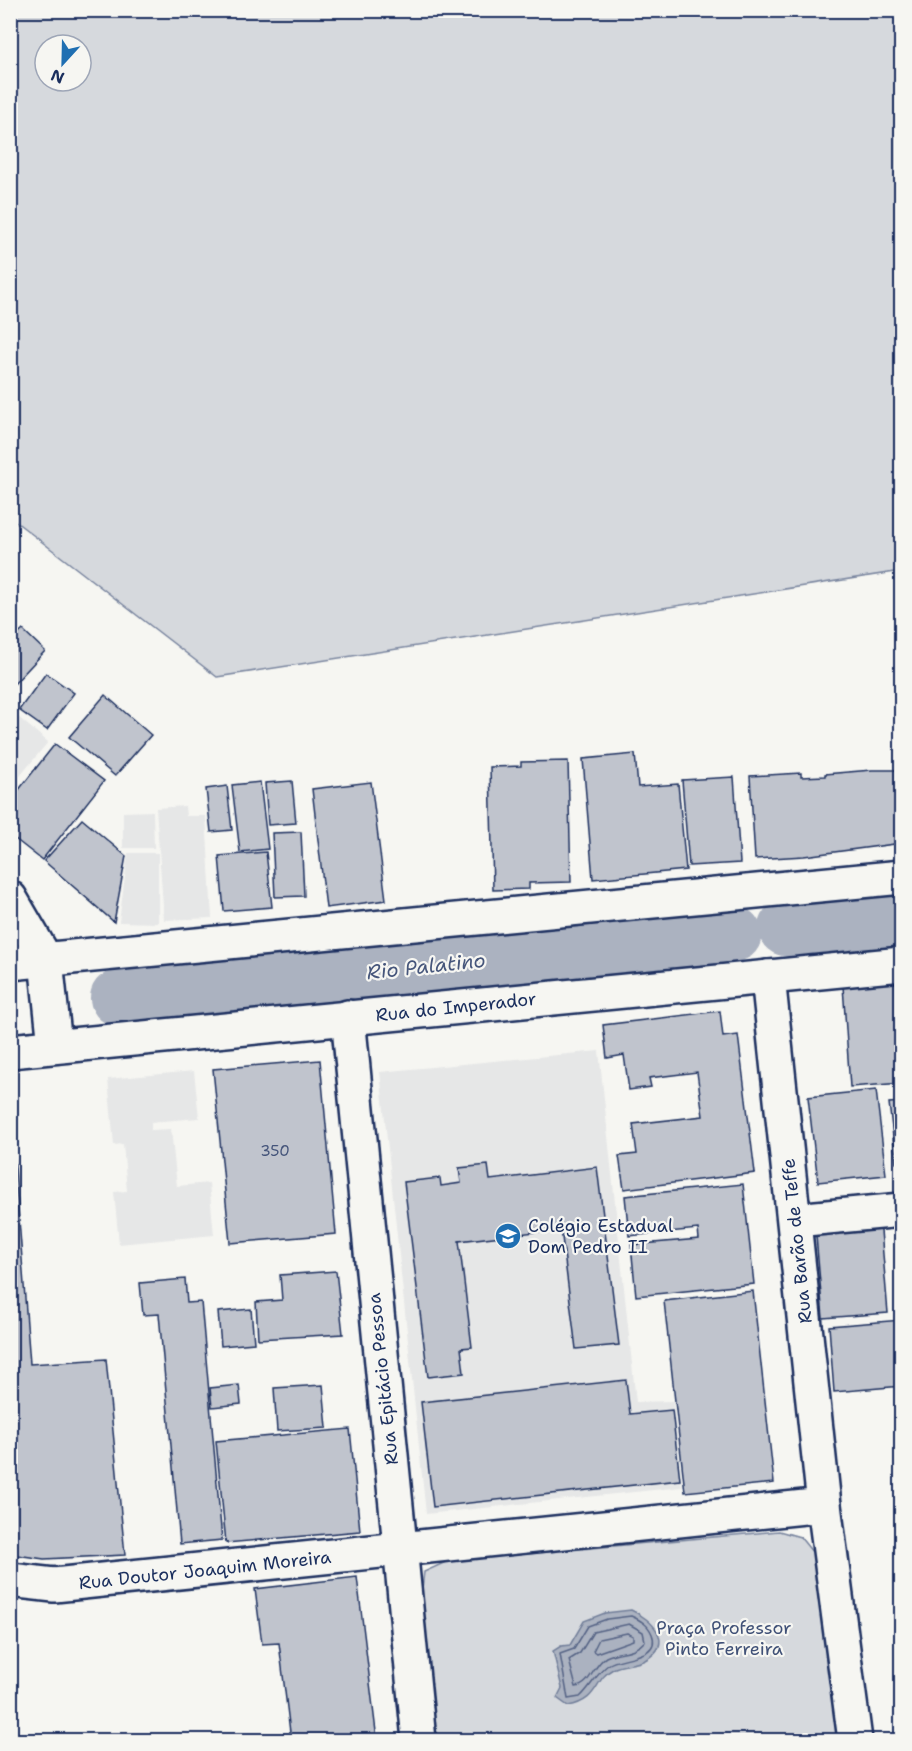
<svg xmlns="http://www.w3.org/2000/svg" width="912" height="1751" font-family="'Shantell Sans',sans-serif">
	<style>
		.built { fill: #e6e7e7 }
		.green { fill: #d6d9dd; stroke: #78849e; stroke-width: 1.5; fill-rule: evenodd }
		.water { fill: #abb2c0; stroke: #717e99; stroke-width: 1.5 }
		.lines { fill: none; stroke-linecap: round; stroke-linejoin: round }
		.shore { stroke: #556385; stroke-width: 1.5 }
		.river { stroke: #abb2c0; stroke-width: 56 }
		.building { fill: #c0c4cd; stroke: #1b2f5e; stroke-width: 1.5 }
		.minor-casing { stroke: #1b2f5e; stroke-width: 38 }
		.major-casing { stroke: #1b2f5e; stroke-width: 38 }
		.minor { stroke: #f6f6f2; stroke-width: 33 }
		.major { stroke: #f6f6f2; stroke-width: 33 }
		.labels { text-anchor: middle; stroke-width: 4.5; stroke-linejoin: round; paint-order: stroke }
		.number-label { font-size: 15px; fill: #44547a }
		.street-label { font-size: 18px; fill: #1b2f5e; stroke: #f6f6f2 }
		.poi-label { font-size: 18px; fill: #1b2f5e; stroke: #f6f6f2; text-anchor: start }
		.park-label { font-size: 18px; fill: #405177; stroke: #f6f6f2 }
		.water-label { font-size: 20px; font-style: italic; fill: #46567b; stroke: #f6f6f2 }
	</style>
	<rect width="100%" height="100%" fill="#f6f6f2"/>
	<filter id="ink" filterUnits="userSpaceOnUse"><feTurbulence type="fractalNoise" baseFrequency=".0167" numOctaves="2"/><feDisplacementMap in="SourceGraphic" scale="12" xChannelSelector="R" yChannelSelector="G"/><feConvolveMatrix kernelMatrix="1 2 1 2 8 2 1 2 1" color-interpolation-filters="sRGB"/></filter>
	<g filter="url(#ink)">
		<g class="built">
			<polygon points="11,711 48,742 11,787"/>
			<polygon points="185,806 186,816 206,816 212,918 164,920 156,808"/>
			<polygon points="153,811 154,848 123,848 123,812"/>
			<polygon points="128,853 158,853 158,923 119,922"/>
			<polygon points="599,1051 636,1402 673,1401 682,1487 426,1514 380,1072"/>
			<polygon points="194,1071 199,1118 151,1122 151,1130 171,1129 177,1186 209,1183 214,1235 119,1244 114,1192 127,1191 123,1144 114,1145 108,1079"/>
		</g>
		<g class="green">
			<path d="M10,11H901V571L217,677L11,518ZM45,45H81V81H45Z"/>
			<polygon points="779,1531 800,1537 817,1558 841,1740 435,1740 421,1597 424,1572 448,1561"/>
		</g>
		<path class="water" d="M631,1610C652,1619 676,1643 645,1660C635,1665 622,1664 613,1669C593,1680 600,1700 568,1706L557,1698L562,1688L553,1651L561,1646L570,1645L584,1621L605,1613Z"/>
		<g class="lines">
			<g class="shore">
				<path d="M631,1616C640,1620 648,1624 652,1634C662,1659 619,1656 608,1665C597,1673 590,1688 580,1697L568,1699L560,1654L574,1649L588,1626L607,1619Z"/>
				<path d="M629,1624L643,1632L645,1641C634,1654 620,1650 606,1657C594,1664 590,1686 576,1687L569,1660L580,1653L593,1632Z"/>
				<polygon points="627,1633 633,1636 633,1640 596,1653 593,1651 599,1639"/>
			</g>
			<g class="river">
				<polyline points="786,928 902,918"/>
				<polyline points="118,998 734,934"/>
			</g>
		</g>
		<g class="building">
			<polygon points="23,630 45,651 13,685 10,642"/>
			<polygon points="46,673 74,693 47,730 19,710"/>
			<polygon points="105,695 151,735 115,776 69,737"/>
			<polygon points="55,744 104,781 42,860 10,835 10,801"/>
			<polygon points="635,754 638,787 678,784 686,870 593,879 583,759"/>
			<polygon points="568,761 571,882 529,883 529,889 493,890 490,767 521,766 521,762"/>
			<polygon points="872,770 902,770 902,843 804,856 755,859 750,776 801,773 801,777 825,776 825,774"/>
			<polygon points="734,777 740,863 689,866 682,780"/>
			<polygon points="292,781 296,823 268,825 265,783"/>
			<polygon points="260,782 268,849 240,852 232,785"/>
			<polygon points="371,782 386,900 326,908 312,789"/>
			<polygon points="227,786 232,830 211,832 206,789"/>
			<polygon points="82,819 126,856 114,922 44,861"/>
			<polygon points="301,832 304,896 275,897 272,833"/>
			<polygon points="266,852 272,907 224,911 219,856"/>
			<polygon points="896,983 902,1083 850,1087 843,986"/>
			<polygon points="720,1011 723,1037 738,1035 755,1173 624,1189 619,1156 637,1154 633,1124 703,1116 697,1072 649,1078 651,1087 629,1090 624,1055 607,1058 603,1025"/>
			<polygon points="320,1060 336,1234 230,1243 213,1069"/>
			<polygon points="876,1090 886,1175 818,1182 808,1097"/>
			<polygon points="10,1101 30,1364 106,1359 125,1555 44,1559 10,1554"/>
			<polygon points="902,1102 902,1162 896,1163 889,1103"/>
			<polygon points="488,1165 490,1180 597,1167 619,1345 576,1349 561,1229 459,1241 472,1347 461,1348 464,1373 428,1377 404,1182 440,1178 441,1186 461,1183 459,1168"/>
			<polygon points="743,1184 754,1284 636,1296 631,1245 699,1239 698,1229 629,1236 625,1196"/>
			<polygon points="880,1219 888,1313 823,1318 815,1224"/>
			<polygon points="336,1271 343,1334 258,1339 256,1302 282,1300 280,1275"/>
			<polygon points="185,1279 187,1303 201,1302 222,1540 180,1544 159,1314 143,1315 140,1283"/>
			<polygon points="753,1291 774,1483 685,1492 664,1301"/>
			<polygon points="251,1309 254,1343 221,1346 218,1312"/>
			<polygon points="902,1320 902,1386 834,1392 829,1326"/>
			<polygon points="626,1380 630,1414 672,1410 680,1480 433,1507 421,1402"/>
			<polygon points="239,1385 241,1404 212,1407 210,1388"/>
			<polygon points="323,1385 327,1428 277,1431 274,1388"/>
			<polygon points="350,1429 360,1531 226,1543 216,1441"/>
			<polygon points="357,1577 377,1740 291,1740 279,1643 262,1644 255,1589"/>
		</g>
		<g class="lines">
			<defs>
				<g id="minor">
					<polyline points="46,960 55,1046"/>
					<polyline points="768,977 824,1505 855,1740"/>
					<polyline points="348,1017 419,1740"/>
					<polyline points="795,1220 902,1210"/>
					<polyline points="10,1580 54,1585 824,1505"/>
				</g>
				<g id="major">
					<polyline points="10,898 46,960"/>
					<polyline points="10,963 902,877"/>
					<polyline points="10,1051 902,964"/>
				</g>
			</defs>
			<use href="#minor" class="minor-casing"/>
			<use href="#major" class="major-casing"/>
			<use href="#minor" class="minor"/>
			<use href="#major" class="major"/>
		</g>
	</g>
	<defs>
		<symbol id="school-disc" viewBox="-11 -11 22 22"><circle r="9.5" fill="#1f6fb2" stroke="#f6f6f2"/><path d="M0-5L7-2L0 1L-7-2ZM-4 1L0 2.5L4 1V4Q0 6-4 4Z" fill="#fff"/></symbol>
	</defs>
	<g fill-rule="evenodd">
		<use href="#school-disc" x="493" y="1221" width="30" height="30"/>
	</g>
	<g class="labels">
		<g class="number-label">
			<text x="275" y="1156">350</text>
		</g>
		<g class="street-label">
			<text transform="translate(456 1007) rotate(-6)" y="6">Rua do Imperador</text>
			<text transform="translate(797 1241) rotate(-96)" y="6">Rua Barão de Teffe</text>
			<text transform="translate(383 1379) rotate(-96)" y="6">Rua Epitácio Pessoa</text>
			<text transform="translate(205 1570) rotate(-6)" y="6">Rua Doutor Joaquim Moreira</text>
		</g>
		<g class="poi-label">
			<text x="528" y="1232">Colégio Estadual<tspan x="528" dy="21">Dom Pedro II</tspan></text>
		</g>
		<g class="park-label">
			<text x="724" y="1634">Praça Professor<tspan x="724" dy="21">Pinto Ferreira</tspan></text>
		</g>
		<g class="water-label">
			<text transform="translate(426 966) rotate(-6)" y="7">Rio Palatino</text>
		</g>
	</g>
	<rect width="912" height="1751" fill="none" stroke="#f6f6f2" stroke-width="36"/>
	<rect x="18" y="18" width="876" height="1715" fill="none" stroke="#1b2f5e" stroke-width="2" filter="url(#ink)"/>
	<g transform="translate(63 63) rotate(202)"><circle r="28" fill="#f6f6f2" stroke="#9ea6b7" stroke-width="1.5"/>
	<path d="M0-4.5L10 22L0 15L-10 22Z" fill="#1f6fb2"/>
	<text y="-9" font-size="16" font-weight="bold" text-anchor="middle" fill="#1b2f5e">N</text>
	</g>
</svg>
